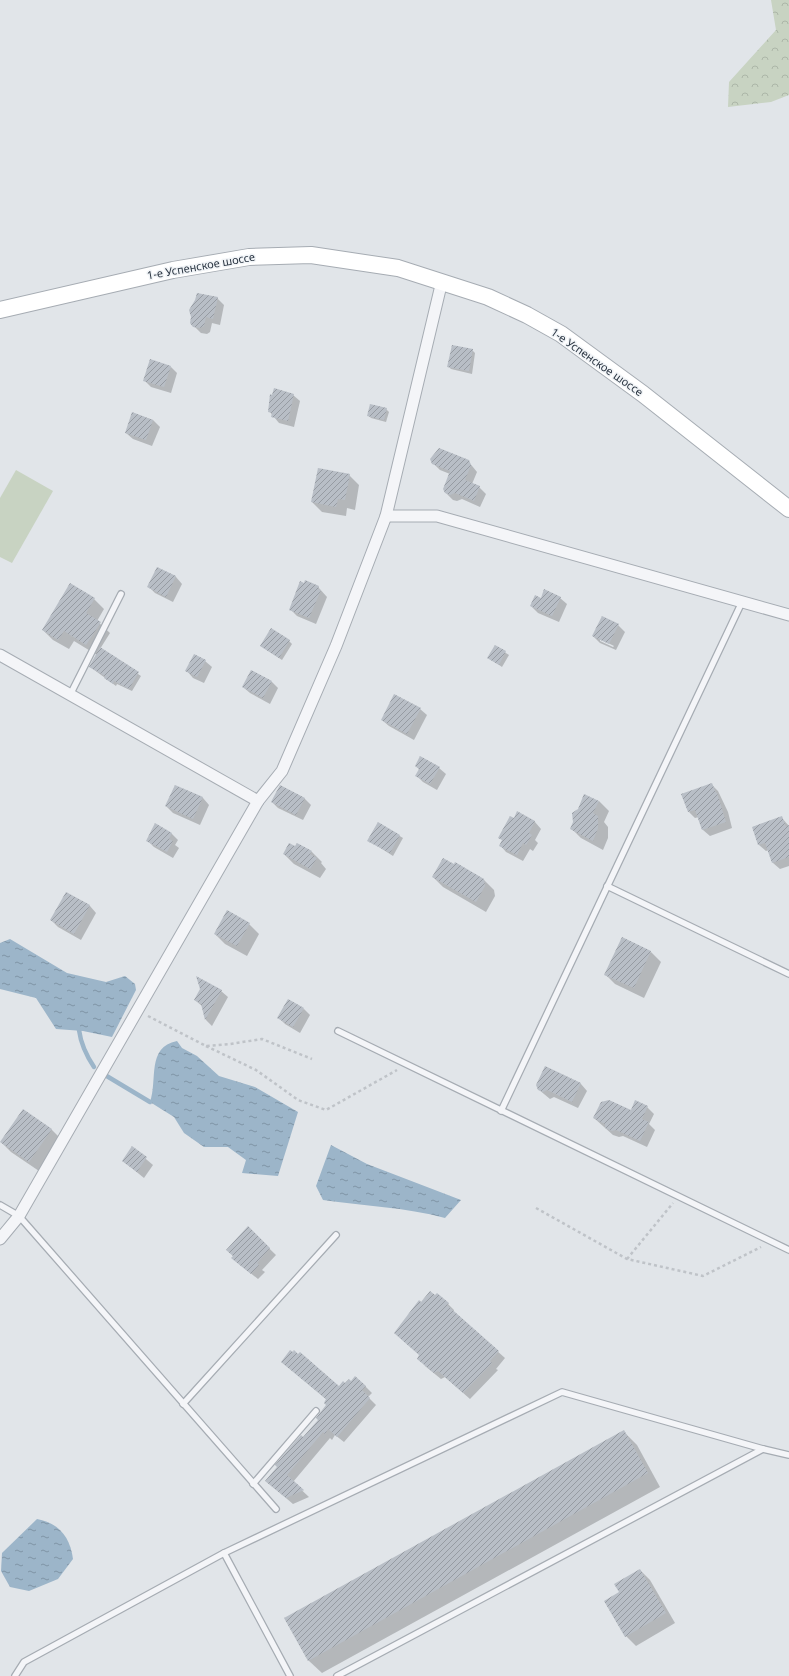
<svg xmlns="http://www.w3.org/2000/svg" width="789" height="1676" font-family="'Noto Sans',sans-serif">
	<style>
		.forest { fill: url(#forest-crowns) }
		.garden { fill: #c8d3c2 }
		.water { fill: url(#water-ripples) }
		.shadow { fill: #0003; fill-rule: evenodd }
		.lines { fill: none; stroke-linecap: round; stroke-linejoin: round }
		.stream { stroke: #9cb5c9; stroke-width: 4.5 }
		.building { fill: url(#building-hatch) }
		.service-casing { stroke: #a6acb3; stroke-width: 8 }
		.minor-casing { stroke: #a6acb3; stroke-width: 13 }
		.secondary-casing { stroke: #a6acb3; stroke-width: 18 }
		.path { stroke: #bfc3c8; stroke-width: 2.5; stroke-dasharray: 3 3; stroke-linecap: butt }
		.service { stroke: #f4f5f8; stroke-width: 5.5 }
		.minor { stroke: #f4f5f8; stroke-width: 11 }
		.secondary { stroke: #fff; stroke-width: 16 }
		.labels { text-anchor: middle; stroke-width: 3; stroke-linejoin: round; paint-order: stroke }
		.street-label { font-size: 11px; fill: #293441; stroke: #f1f4f7 }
	</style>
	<defs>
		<pattern id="forest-crowns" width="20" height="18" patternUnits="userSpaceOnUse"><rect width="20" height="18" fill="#c8d3c2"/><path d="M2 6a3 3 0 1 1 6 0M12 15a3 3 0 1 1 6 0" fill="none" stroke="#acb6a8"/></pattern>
		<pattern id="water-ripples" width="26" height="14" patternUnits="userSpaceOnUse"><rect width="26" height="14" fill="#9cb5c9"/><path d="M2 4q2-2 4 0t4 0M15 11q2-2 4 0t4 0" fill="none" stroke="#7f94a5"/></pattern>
		<pattern id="building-hatch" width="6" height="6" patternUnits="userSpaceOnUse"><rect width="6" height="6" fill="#b8bec6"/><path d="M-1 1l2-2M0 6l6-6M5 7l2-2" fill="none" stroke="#969ba2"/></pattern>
	</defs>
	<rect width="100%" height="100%" fill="#e1e5e9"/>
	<polygon class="forest" points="771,0 789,0 789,95 771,102 728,107 729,82 776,30"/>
	<polygon class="garden" points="16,470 53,491 12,563 0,557 0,498"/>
	<g class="water">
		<polygon points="10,939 67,973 106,982 125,976 135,984 136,990 112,1037 83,1031 56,1029 36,998 0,989 0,943"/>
		<path d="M177,1041L182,1048L197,1056L219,1076L255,1087L298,1112L278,1176L242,1173L246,1160L228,1147H204L184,1133L174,1117L150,1102C158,1080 146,1047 177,1041Z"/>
		<path d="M331,1145L367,1164L461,1200L445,1218C405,1207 363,1206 323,1200L316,1186Z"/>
		<path d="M37,1519C59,1523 70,1537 73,1559L58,1579L29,1591L10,1587L1,1571L2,1553Z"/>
	</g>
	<g class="shadow">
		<polygon points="217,298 224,305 220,325 212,323 210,332 207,334 201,333 194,326"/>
		<polygon points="472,350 475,353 472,374 451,369 448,366"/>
		<polygon points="171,367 177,373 171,393 151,387 144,380"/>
		<polygon points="293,395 300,401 294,427 279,423 269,411"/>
		<polygon points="386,409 389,412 386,422 371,418 368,415"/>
		<polygon points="133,413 153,420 160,427 152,446 133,439 126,433"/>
		<polygon points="468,461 477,472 472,484 479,487 486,494 480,507 462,499 457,501 453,500 446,493 450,474 440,470 433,463"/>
		<polygon points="349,475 359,485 355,510 347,508 346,516 322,512 312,502"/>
		<polygon points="158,568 176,577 182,584 173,602 155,593 148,586"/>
		<polygon points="70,585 94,599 104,609 97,621 110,633 100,649 141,676 132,691 117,684 116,686 93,669 97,655 74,641 69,649 53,640 43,630"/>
		<polygon points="318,587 327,597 316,624 297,616 290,609"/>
		<polygon points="560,598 567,604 559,622 538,613 531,606 541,599"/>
		<path d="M603,617L618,625L625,632L616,650L600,643L593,636ZM600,639L614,646L613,647L600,641Z"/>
		<polygon points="289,641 292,644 282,660 261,646"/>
		<polygon points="495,646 509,655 502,667 489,658"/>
		<polygon points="205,661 212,667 204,683 193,678 187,671"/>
		<polygon points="272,682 278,688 270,704 250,693 243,687"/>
		<polygon points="420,709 427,715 414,740 389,726 382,720"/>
		<polygon points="416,766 439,768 446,774 437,790 423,782 417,776 420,770"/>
		<polygon points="711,784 718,791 728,812 732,828 710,836 703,830 699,817 695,818 689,812"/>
		<polygon points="175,786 203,798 209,805 200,825 173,813 166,806"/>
		<polygon points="304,798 311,805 303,820 278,808 272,802"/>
		<polygon points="599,801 609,811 604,822 608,827 608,838 603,850 581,838 571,828 574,822"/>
		<polygon points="518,813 535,822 541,829 535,840 538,843 533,851 530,849 523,861 506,852 500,845"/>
		<polygon points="781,817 789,826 789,866 780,869 773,863 769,850 766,851 759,845 753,827"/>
		<polygon points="378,823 403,838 393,856 368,840"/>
		<polygon points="155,825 172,834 178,840 175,845 179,848 173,858 154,847 147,840"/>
		<polygon points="298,845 312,852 322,862 321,863 326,869 320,878 294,864 284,854 296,848"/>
		<polygon points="433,877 483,879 494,890 495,896 486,912 443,887"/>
		<polygon points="67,893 90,906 96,913 81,940 58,927 51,920"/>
		<polygon points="249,924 259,934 247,956 225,944 215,934"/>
		<polygon points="651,952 661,962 644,998 615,984 605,974"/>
		<polygon points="221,991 228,997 212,1026 206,1020 203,1007 195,1000"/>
		<polygon points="304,1009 310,1015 300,1033 285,1024 278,1017"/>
		<polygon points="546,1067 581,1084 587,1091 578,1108 554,1097 550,1099 538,1089"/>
		<polygon points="647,1107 654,1114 649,1124 655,1130 647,1147 623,1136 619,1137 613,1135 594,1118"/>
		<polygon points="51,1129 61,1139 39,1171 11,1152 1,1142"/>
		<polygon points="133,1148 153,1165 144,1178 123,1161"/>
		<polygon points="248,1228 276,1255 262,1270 265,1272 258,1279 239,1264"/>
		<polygon points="421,1303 448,1304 454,1310 453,1312 505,1358 496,1369 498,1370 470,1399 445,1377 441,1379 425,1366 420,1355"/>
		<polygon points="282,1362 339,1387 345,1384 365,1386 372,1393 368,1397 376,1405 344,1442 335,1435 332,1440 330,1438 293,1482 309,1497 293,1504 273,1487 303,1439 319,1420 327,1405 327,1400"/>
		<polygon points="624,1432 637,1445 660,1487 322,1673 308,1660"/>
		<polygon points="640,1570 650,1580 675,1623 636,1646 626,1636 620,1593"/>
	</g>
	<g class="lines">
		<g class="stream">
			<path d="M79,1030C81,1045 86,1055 94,1067"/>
			<polyline points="105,1075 150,1102"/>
		</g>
	</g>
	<g class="building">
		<polygon points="197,293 218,297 213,319 206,317 204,326 200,328 193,327 190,323 191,317 189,310 195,300"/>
		<polygon points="452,345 473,349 469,371 447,367"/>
		<polygon points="150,359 171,366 164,387 143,381"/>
		<polygon points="274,388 294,394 288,421 271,417 272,413 268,412 270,394 272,395"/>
		<polygon points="370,404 387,408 384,420 367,416"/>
		<polygon points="132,412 153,420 146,440 125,433"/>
		<polygon points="439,448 469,460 471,465 465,480 480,486 474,501 455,493 450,495 445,493 443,489 450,471 432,464 430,459"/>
		<polygon points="318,468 350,474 345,500 338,499 336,507 311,502"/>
		<polygon points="157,567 176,576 166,597 147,587"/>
		<polygon points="305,580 319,586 318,589 321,590 309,618 289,610 300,581 304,583"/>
		<polygon points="70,583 95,598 86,613 101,622 86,645 64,631 58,640 42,630"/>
		<polygon points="544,589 561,597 552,616 530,606 535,595 541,598"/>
		<polygon points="602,616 619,624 609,644 592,636"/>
		<polygon points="271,628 290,640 279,658 260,646"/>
		<polygon points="495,645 506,651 499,665 487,658"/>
		<polygon points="100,647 139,672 129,689 114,681 113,684 104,678 105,676 89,667"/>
		<polygon points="194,654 206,660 197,677 185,671"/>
		<polygon points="251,670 272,681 263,698 242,687"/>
		<polygon points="394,694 421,708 407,734 381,720"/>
		<polygon points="420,756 440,767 430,784 415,776 419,769 415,766"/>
		<polygon points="712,783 716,793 717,793 726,822 702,830 695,810 688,812 681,794"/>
		<polygon points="175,785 203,797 193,819 165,806"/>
		<polygon points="280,785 305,798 296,815 271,802"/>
		<polygon points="584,794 599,801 593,813 598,816 598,828 593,841 570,829 573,822 572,813 578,809"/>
		<polygon points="517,811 535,821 529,833 532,835 526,845 523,843 517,855 499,846 502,840 498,838 510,816 514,818"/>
		<polygon points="782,816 786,827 789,825 789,857 772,863 765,843 758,845 752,827"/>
		<polygon points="378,822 400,835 390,853 367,841"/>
		<polygon points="155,823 172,833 169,839 173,841 167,852 146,841"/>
		<polygon points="289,843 295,846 297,843 312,851 310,854 317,858 310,869 283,854"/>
		<polygon points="443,858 454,864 455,862 484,879 485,886 476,902 432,877"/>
		<polygon points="66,892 90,905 74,934 50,920"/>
		<polygon points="227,910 250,923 237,946 214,934"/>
		<polygon points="622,937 651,951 634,988 604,975"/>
		<polygon points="196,976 222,990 205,1020 201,1004 194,1000 200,989"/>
		<polygon points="288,999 304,1008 293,1027 277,1018"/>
		<polygon points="545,1066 581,1083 572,1102 547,1090 543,1092 538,1090 536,1085"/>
		<polygon points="609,1100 631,1110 635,1100 648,1106 642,1119 649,1122 640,1141 616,1130 612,1131 605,1128 605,1124 593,1118 601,1102"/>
		<polygon points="23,1109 52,1129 29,1162 0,1142"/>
		<polygon points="132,1146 147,1157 137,1172 122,1161"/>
		<polygon points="248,1226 270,1248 257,1263 259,1265 251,1274 231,1258 233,1256 226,1250"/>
		<polygon points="430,1291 435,1295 437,1293 449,1303 447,1305 499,1351 490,1361 492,1363 463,1393 438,1371 434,1373 417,1359 419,1355 394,1333 419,1300 421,1302"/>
		<polygon points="290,1350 293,1352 294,1350 298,1354 300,1352 339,1386 343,1381 345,1383 349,1379 351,1381 355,1376 366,1386 362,1390 370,1398 337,1437 328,1429 325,1434 323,1432 287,1475 304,1490 286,1498 265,1481 277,1467 275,1465 301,1435 303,1437 318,1420 316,1418 326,1405 324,1403 326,1399 281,1362"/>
		<polygon points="624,1430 648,1473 308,1661 284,1618"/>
		<polygon points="640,1569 666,1613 625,1637 604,1601 619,1592 614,1584"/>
	</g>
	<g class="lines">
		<defs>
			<g id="service">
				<polyline points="70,695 121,594"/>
				<polyline points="607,886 789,974"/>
				<polyline points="338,1031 789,1250"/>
				<polyline points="501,1111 742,602"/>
				<polyline points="0,1205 19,1216 276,1509"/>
				<polyline points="183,1404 336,1235"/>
				<polyline points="763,1449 789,1455"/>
				<polyline points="253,1484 316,1411"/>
				<polyline points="224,1553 290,1676"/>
				<polyline points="15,1676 24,1662 224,1553 562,1392 763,1449 337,1676"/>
			</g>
			<g id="minor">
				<polyline points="386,516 437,516 789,615"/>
				<polyline points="0,655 258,801 282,771 336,646 386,516 442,281"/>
				<polyline points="0,1239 19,1216 258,801"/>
			</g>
			<polyline id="secondary" points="0,310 173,270 249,257 311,255 398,268 488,297 527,315 561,334 643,394 789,509"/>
		</defs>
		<use href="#service" class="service-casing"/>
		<use href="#minor" class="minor-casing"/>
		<use href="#secondary" class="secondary-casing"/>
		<g class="path">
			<polyline points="148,1016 206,1046 230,1044 262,1039 312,1059"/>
			<polyline points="206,1046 256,1070 298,1100 326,1110 397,1070"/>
			<polyline points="536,1208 627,1259 703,1276 761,1247"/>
			<polyline points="627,1259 673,1203"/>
		</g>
		<use href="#service" class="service"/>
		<use href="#minor" class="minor"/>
		<use href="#secondary" class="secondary"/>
	</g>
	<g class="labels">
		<g class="street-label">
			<text transform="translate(201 266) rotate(-10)" y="4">1-е Успенское шоссе</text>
			<text transform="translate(597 362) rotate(35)" y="4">1-е Успенское шоссе</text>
		</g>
	</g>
</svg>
